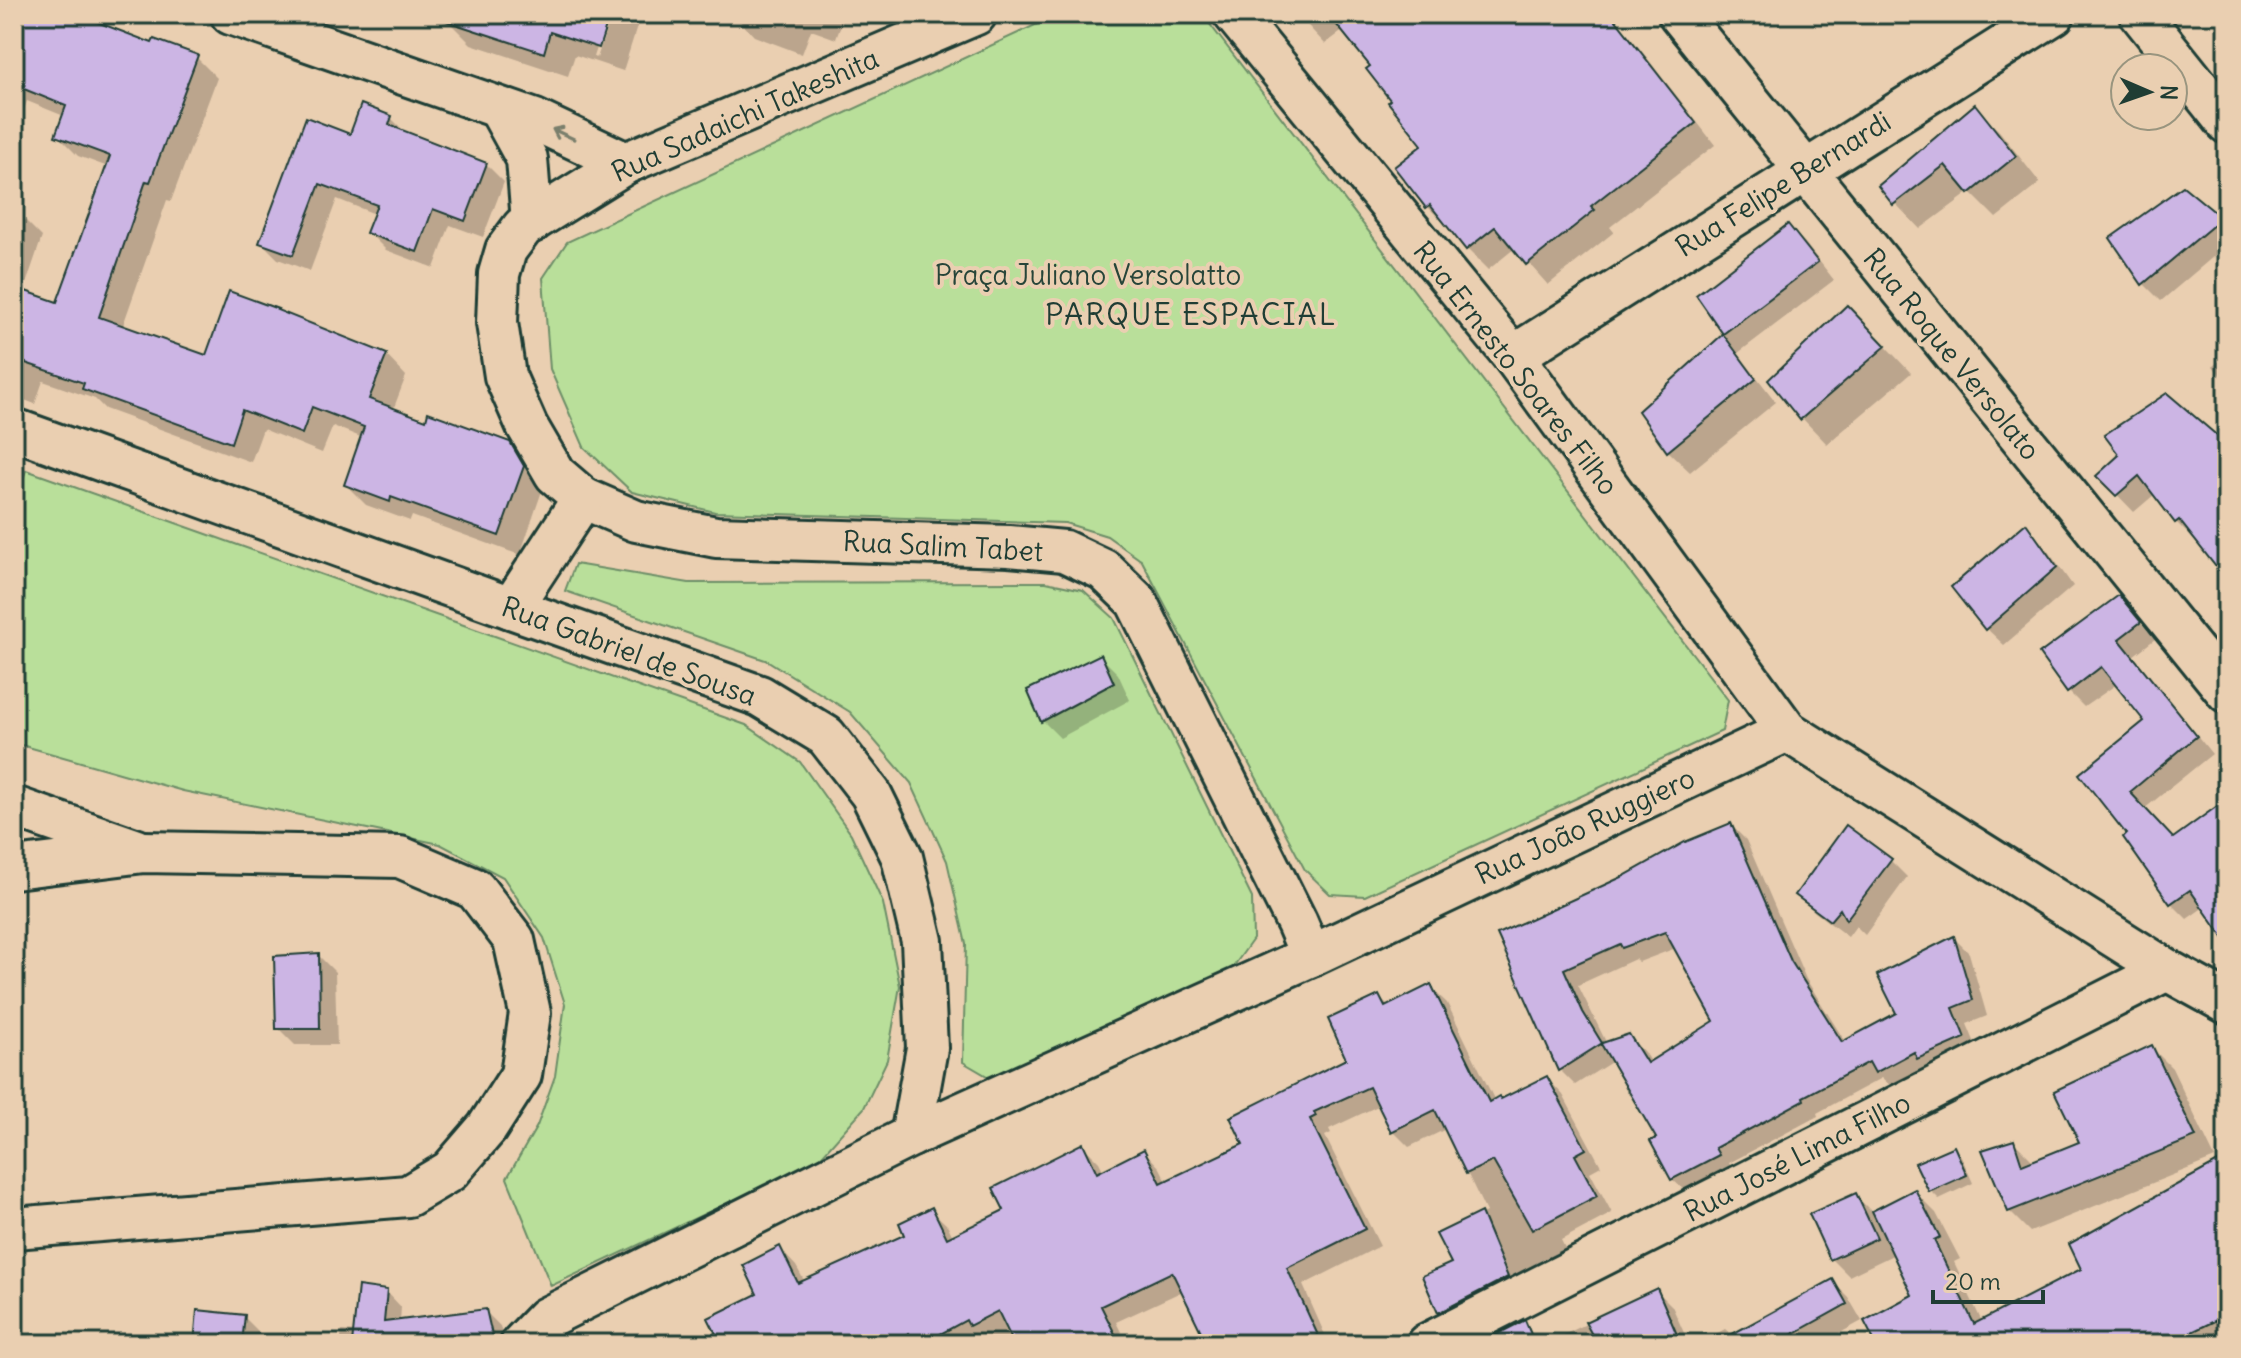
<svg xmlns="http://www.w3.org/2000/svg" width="2241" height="1358" font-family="Delius,sans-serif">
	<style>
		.green { fill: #b9df9a; stroke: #6c8e67; stroke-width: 2 }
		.shadow { fill: #0003; fill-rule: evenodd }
		.building { fill: #ccb5e4; stroke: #1f3d34; stroke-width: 2; fill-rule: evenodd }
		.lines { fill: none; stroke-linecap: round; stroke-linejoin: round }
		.street-casing { stroke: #1f3d34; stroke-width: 46 }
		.street { stroke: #eacfb1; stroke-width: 40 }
		.oneway { stroke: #7a7f6c }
		.labels { text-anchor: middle; stroke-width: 8; stroke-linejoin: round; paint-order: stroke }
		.street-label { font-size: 28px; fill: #1f3d34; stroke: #eacfb1 }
		.park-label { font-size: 28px; fill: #274539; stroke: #eacfb1 }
		.neighbourhood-label { font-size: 30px; letter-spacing: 2px; fill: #1f3d34; stroke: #eacfb1 }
	</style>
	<rect width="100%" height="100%" fill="#eacfb1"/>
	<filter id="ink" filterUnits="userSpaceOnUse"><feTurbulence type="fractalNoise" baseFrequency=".0125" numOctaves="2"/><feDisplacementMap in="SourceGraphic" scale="16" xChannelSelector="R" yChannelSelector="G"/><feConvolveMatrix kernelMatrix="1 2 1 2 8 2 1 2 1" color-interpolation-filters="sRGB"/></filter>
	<g filter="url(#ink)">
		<g class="green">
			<polygon points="1059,14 1202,14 1728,700 1722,731 1365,896 1330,894 1305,870 1142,561 1107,536 1065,523 715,512 632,492 584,447 550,369 543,278 567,242"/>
			<polygon points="26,470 746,725 800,762 851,834 883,903 900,986 887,1060 864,1108 817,1161 551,1286 507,1178 537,1126 555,1076 565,1004 544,938 503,877 440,844 183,791 14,743 14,507"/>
			<polygon points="575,564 689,583 1046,582 1083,590 1114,618 1252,898 1253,939 1231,970 994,1080 963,1062 966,944 947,861 911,783 850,712 768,661 565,591"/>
		</g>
		<g class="shadow">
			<polygon points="14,14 59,14 196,57 217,78 171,201 167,200 122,328 207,358 386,355 406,376 393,410 427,423 509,444 530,465 543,488 520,555 412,516 410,521 366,505 346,485 363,438 333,426 322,453 263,429 251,462 105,409 95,399 43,381 35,404 14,396 14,214 22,217 42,237 23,293 58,305 108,167 78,156 57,135 64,116 27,101 16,133 14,132"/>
			<polygon points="449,14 608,14 594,57 597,58 612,14 641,14 623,71 575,55 568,76 471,44 447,20"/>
			<polygon points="733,14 845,14 836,39 811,30 802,54 754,36"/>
			<polygon points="1297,14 1609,14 1629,35 1715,145 1610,227 1614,232 1548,285 1515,248 1488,270 1467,249 1450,227 1449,228 1428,207 1397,168 1425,145 1372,66 1344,30 1325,44"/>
			<polygon points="1975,107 2000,132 2040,183 1996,218 1970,192 1920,229 1895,203"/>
			<polygon points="391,118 408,135 486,164 504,182 483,237 450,225 434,268 386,250 369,233 375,214 337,199 310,271 278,259 261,242 351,136"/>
			<polygon points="2183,189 2227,225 2227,245 2161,301 2144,284 2113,238"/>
			<polygon points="1788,226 1805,243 1834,280 1738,353 1776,402 1690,472 1668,451 1641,412 1725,335 1699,296"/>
			<polygon points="1873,333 1911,373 1827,444 1802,418"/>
			<polygon points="2227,355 2227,385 2213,366"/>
			<polygon points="2227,447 2227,578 2195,537 2193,539 2176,522 2155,494 2134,512 2099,476"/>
			<polygon points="2025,526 2042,543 2073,586 2004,645 1986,628"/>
			<polygon points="2119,598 2155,639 2133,656 2212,754 2144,809 2173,840 2227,801 2227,936 2204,907 2187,919 2171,903 2129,835 2081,774 2147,721 2117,684 2084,707 2068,691"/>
			<polygon points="1101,657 1118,674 1130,700 1060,738 1043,721 1030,691"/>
			<path d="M1731,825L1746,840L1806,979L1846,1043L1899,1014L1954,938L1969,953L1987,1016L1967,1024L1979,1053L1934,1073L1929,1067L1892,1087L1882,1078L1817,1113L1818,1116L1729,1163L1733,1171L1688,1194L1672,1179L1658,1139L1613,1061L1575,1085L1560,1070L1499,935L1625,877ZM1676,948L1717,1022L1651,1063L1644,1052L1629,1036L1607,1044L1578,985L1635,959L1639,962Z"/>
			<polygon points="1890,860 1907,877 1865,935 1856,926 1848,937 1815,912 1798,894"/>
			<polygon points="318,955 335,972 337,1045 295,1045 278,1028"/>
			<polygon points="1430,987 1447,1003 1495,1101 1501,1101 1547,1078 1563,1095 1601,1166 1590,1172 1612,1213 1561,1240 1570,1258 1453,1323 1437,1306 1453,1264 1439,1235 1486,1212 1446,1129 1409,1147 1393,1131 1380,1105 1329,1129 1331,1133 1325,1136 1380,1246 1303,1285 1329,1344 1177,1344 1202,1331 1183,1291 1116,1322 1127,1344 693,1344 717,1331 760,1295 780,1249 796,1266 805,1282 907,1236 931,1210 948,1226 953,1237 1007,1211 1083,1146 1099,1162 1104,1172 1144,1151 1160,1168 1167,1182 1246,1144 1349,1060 1379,997 1389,1007"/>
			<polygon points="2151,1047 2172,1068 2215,1158 2030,1232 2009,1211 2014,1142 2034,1162 2081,1143"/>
			<polygon points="1953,1148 1961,1156 1973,1183 1939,1199 1931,1191"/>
			<polygon points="2227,1154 2227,1344 1879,1344 1915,1296 1895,1254 1849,1276 1832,1259 1812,1215 1855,1195 1873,1213 1915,1192 1936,1213 1960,1259 1954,1262 1982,1322 2084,1270 2224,1161 2221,1156"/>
			<polygon points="1832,1281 1848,1297 1862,1321 1820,1344 1697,1344 1725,1329 1733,1336"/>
			<polygon points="1656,1290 1672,1306 1689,1344 1545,1344"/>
			<polygon points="386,1291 401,1307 400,1322 485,1311 500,1326 505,1344 340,1344 342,1331 355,1332"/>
			<polygon points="244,1317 261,1334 260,1344 196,1344"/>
		</g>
		<g class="building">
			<polygon points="14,14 76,14 152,43 154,39 198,55 150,182 146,181 99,317 206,355 229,291 278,309 277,310 387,354 369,399 426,420 428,412 510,442 524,466 499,536 391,497 390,502 344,485 364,427 312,407 302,434 242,410 231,443 82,389 84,383 14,359 14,287 57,302 110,156 55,136 66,106 14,85"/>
			<polygon points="444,14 610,14 599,48 550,32 544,53 443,20"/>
			<polygon points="1328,14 1611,14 1696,123 1591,206 1595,210 1526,265 1495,227 1466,250 1430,205 1426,208 1394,167 1422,145 1388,102 1390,100 1366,69 1370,66"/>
			<polygon points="361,104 392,116 389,125 487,163 465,221 433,209 417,252 366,233 377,205 320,184 293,255 259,243 306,117 350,134"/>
			<polygon points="1975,104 2016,156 1969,194 1945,165 1893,205 1878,186"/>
			<polygon points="2183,186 2222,218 2142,285 2110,238"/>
			<polygon points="1788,224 1818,262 1723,334 1696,295"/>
			<polygon points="1847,305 1886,346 1800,420 1768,380"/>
			<polygon points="1723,334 1756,379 1667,452 1638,411"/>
			<polygon points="2167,393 2227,444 2227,581 2179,520 2175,523 2139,476 2116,496 2096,476 2119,455 2104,435"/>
			<polygon points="2026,523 2057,567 1985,630 1951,587"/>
			<polygon points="2119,595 2141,622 2119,639 2197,736 2130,792 2173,838 2227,799 2227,943 2190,890 2170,904 2123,837 2126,834 2079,774 2144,721 2101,667 2067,693 2039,654"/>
			<polygon points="1101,654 1114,683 1041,722 1027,690"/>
			<path d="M1731,823L1791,961L1842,1042L1896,1013L1877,975L1954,936L1973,1000L1953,1008L1965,1038L1917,1059L1914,1052L1875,1073L1869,1062L1803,1097L1804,1100L1715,1148L1719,1155L1671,1180L1650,1141L1656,1138L1601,1044L1558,1071L1497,934L1624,876L1685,842ZM1665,932L1714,1021L1647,1063L1629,1034L1602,1043L1583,1012L1564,969L1620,944L1622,948Z"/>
			<polygon points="1846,825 1892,859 1846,920 1840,909 1830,921 1795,895"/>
			<polygon points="319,953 320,1029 276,1029 274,956"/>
			<polygon points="1431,984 1489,1102 1499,1096 1501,1099 1547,1076 1586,1149 1575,1155 1597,1196 1532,1230 1493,1161 1466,1174 1435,1110 1391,1132 1369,1087 1314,1112 1316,1116 1310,1119 1365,1229 1287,1268 1322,1344 1207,1344 1172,1272 1101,1306 1120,1344 1014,1344 998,1311 969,1326 966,1320 922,1344 915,1344 909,1333 888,1344 721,1344 708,1318 757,1294 743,1265 780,1246 798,1283 904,1235 899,1223 932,1207 947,1238 1004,1210 993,1188 1083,1143 1097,1173 1144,1149 1161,1183 1243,1144 1230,1117 1346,1059 1328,1019 1379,995 1385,1007"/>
			<polygon points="2152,1045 2196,1137 2008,1212 1982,1150 2014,1140 2022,1165 2079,1142 2054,1091"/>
			<polygon points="1954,1146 1967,1175 1929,1192 1915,1163"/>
			<polygon points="2227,1157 2227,1315 2167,1344 1876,1344 1864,1321 1912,1295 1872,1211 1915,1189 1940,1237 1934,1240 1974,1324 2081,1269 2069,1244"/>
			<polygon points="1856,1193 1877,1238 1830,1260 1809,1214"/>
			<polygon points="1481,1212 1508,1277 1438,1313 1422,1276 1451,1263 1436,1234"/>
			<polygon points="1833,1279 1847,1304 1775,1344 1714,1344"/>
			<polygon points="358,1286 387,1290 384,1322 486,1309 494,1344 352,1344"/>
			<polygon points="1657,1288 1681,1344 1597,1344 1585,1322"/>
			<polygon points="197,1310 245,1315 242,1344 194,1344"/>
			<polygon points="1525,1320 1535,1344 1478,1344"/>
		</g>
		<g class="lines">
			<defs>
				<g id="street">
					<polyline points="231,14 535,120 626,163"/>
					<polyline points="1234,14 1513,356 1787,731 2167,970 2227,1003"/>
					<polyline points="1679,14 2227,692"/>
					<polyline points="2140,14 2227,123"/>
					<polyline points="499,108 527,159 532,222"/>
					<polyline points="1513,356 2054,14"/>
					<polyline points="14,429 511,608 760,696 826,736 871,794 902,857 922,941 927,1048 911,1136"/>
					<polyline points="583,498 636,521 716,537 1009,546 1064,551 1104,570 1136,601 1297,923 1311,956"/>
					<polyline points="511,608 583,498 555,474 527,426 505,376 497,323 499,274 506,250 523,227 626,163 976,14"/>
					<polyline points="14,807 137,850"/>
					<polyline points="14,868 144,852 400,857 475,889 514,940 530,1013 521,1075 487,1128 450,1171 408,1196 14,1228"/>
					<polyline points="521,1344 546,1318 911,1136 1311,956 1787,731"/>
					<polyline points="1427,1344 2167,970"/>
				</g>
			</defs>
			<use href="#street" class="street-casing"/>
			<use href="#street" class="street"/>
		</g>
		<defs><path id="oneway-shaft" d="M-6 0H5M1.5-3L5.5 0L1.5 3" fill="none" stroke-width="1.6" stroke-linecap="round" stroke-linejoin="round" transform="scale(2)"/></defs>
		<use class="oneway" href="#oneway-shaft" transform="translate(563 134) rotate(-155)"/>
	</g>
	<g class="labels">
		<g class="street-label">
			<text transform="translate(745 115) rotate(-24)" y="10">Rua Sadaichi Takeshita</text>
			<text transform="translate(1783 184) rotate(-32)" y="10">Rua Felipe Bernardi</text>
			<text transform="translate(1952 354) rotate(51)" y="10">Rua Roque Versolato</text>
			<text transform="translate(1516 368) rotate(52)" y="10">Rua Ernesto Soares Filho</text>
			<text transform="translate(943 546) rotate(3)" y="10">Rua Salim Tabet</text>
			<text transform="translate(629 651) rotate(20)" y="10">Rua Gabriel de Sousa</text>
			<text transform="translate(1585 826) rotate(-25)" y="10">Rua João Ruggiero</text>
			<text transform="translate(1797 1157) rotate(-27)" y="10">Rua José Lima Filho</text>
		</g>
		<g class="park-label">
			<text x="1088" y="285">Praça Juliano Versolatto</text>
		</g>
		<g class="neighbourhood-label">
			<text x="1191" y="325">PARQUE ESPACIAL</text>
		</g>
	</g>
	<rect width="2241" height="1358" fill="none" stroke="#eacfb1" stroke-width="48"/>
	<rect x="24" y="24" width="2193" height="1310" fill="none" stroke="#1f3d34" stroke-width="3" filter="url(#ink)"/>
	<g transform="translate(2149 92) rotate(92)"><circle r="38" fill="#eacfb1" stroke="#99957f" stroke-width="2"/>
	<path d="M0-6L14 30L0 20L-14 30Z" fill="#1f3d34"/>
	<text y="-12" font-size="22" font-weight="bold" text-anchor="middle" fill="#1f3d34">N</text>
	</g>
	<path d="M1933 1290v12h110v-12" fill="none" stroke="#1f3d34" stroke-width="4"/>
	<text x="1945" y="1290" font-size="24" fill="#1f3d34" stroke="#eacfb1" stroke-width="6" paint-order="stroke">20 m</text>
</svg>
